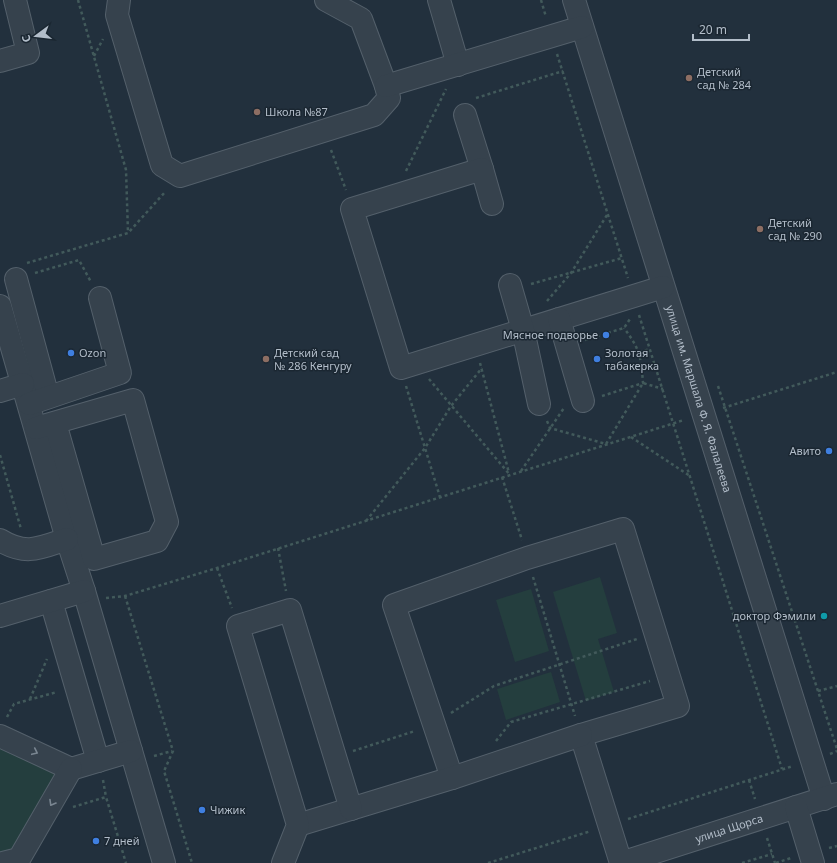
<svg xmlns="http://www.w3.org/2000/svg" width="837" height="863" font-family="'Noto Sans',sans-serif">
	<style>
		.green { fill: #243e3e }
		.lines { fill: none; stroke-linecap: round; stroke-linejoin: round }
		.minor-casing { stroke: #54606b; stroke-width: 24 }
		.path { stroke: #425a5b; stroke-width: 2.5; stroke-dasharray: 3 3; stroke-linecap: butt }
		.minor { stroke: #36424d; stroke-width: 22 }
		.oneway { stroke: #7a8691 }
		.education-dot { fill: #8d6e63; stroke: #1b2732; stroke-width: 1.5 }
		.shop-dot { fill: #3f7fe0; stroke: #1b2732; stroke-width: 1.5 }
		.culture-dot { fill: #0f9aa8; stroke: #1b2732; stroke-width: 1.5 }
		.labels { text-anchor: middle; stroke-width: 3; stroke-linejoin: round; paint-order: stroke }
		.poi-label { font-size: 11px; fill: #b2bdc9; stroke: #1b2732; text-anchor: start }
		.street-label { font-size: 11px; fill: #b2bdc9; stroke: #1b2732 }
	</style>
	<rect width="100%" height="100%" fill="#22303d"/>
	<g class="green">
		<polygon points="600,577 617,633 598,639 614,692 586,701 553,592"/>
		<polygon points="531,589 549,651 515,662 496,600"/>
		<polygon points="551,672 560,702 506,720 497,689"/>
		<polygon points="0,743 60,772 18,848 0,855"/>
	</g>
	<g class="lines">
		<defs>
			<g id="minor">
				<polyline points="119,0 117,15 162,165 180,176 374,115 389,98 386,86 361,19 326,0"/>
				<polyline points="439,0 458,65"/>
				<path id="s1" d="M574,0L824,799"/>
				<polyline points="0,61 28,53 15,0"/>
				<polyline points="386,86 582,27"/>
				<polyline points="465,115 482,169"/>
				<polyline points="492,204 482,169 352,209 401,368 663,287"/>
				<polyline points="16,279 48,397"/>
				<polyline points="510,285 523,330 539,404"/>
				<polyline points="0,306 67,539 84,591 164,863"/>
				<polyline points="559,319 583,401"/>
				<polyline points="0,391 23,384"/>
				<polyline points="29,404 120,373 100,298"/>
				<polyline points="36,428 133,400 167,522 157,541 94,559 55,423"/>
				<path d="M0,540C26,556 40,548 67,539"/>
				<polyline points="51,601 98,761"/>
				<polyline points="0,616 84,591"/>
				<polyline points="0,736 71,769 131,751"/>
				<path id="s2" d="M452,778L394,605L527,558L623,529L678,706L581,735L621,863L837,794"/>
				<polyline points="796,807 813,863"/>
				<polyline points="298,825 452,778 581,735"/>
				<polyline points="3,863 19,859 71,769"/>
				<polyline points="283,863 298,825 238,626 290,610 351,809"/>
			</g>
		</defs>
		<use href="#minor" class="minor-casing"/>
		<g class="path">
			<polyline points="78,0 126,170 128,233"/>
			<polyline points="541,0 546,17"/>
			<polyline points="557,54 628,278"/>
			<polyline points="94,56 103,39"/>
			<polyline points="476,98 563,71"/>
			<polyline points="331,150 346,190"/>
			<polyline points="406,171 446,89"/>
			<polyline points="27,263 128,233 166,191"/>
			<polyline points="35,273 79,260 91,282"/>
			<polyline points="531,284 622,258"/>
			<polyline points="547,301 571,273 607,215"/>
			<polyline points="639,315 782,769"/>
			<polyline points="585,340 624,328 630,319"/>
			<polyline points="639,352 650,349"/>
			<polyline points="480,363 509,473"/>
			<polyline points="429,379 510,475"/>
			<polyline points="406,386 440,497"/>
			<polyline points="718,386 837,749"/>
			<path d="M602,396L643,383C641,357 640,349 624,328"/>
			<polyline points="723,408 837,372"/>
			<polyline points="547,421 550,428 606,444 643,383 663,389"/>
			<polyline points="631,437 690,476"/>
			<polyline points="0,455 21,529"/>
			<polyline points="521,471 564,408"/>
			<polyline points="502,477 522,540"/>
			<polyline points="366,521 425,448 451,406 482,368"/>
			<polyline points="278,548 286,591"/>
			<polyline points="217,568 232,608"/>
			<polyline points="533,577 575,716"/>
			<polyline points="125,596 173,751 164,771 192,863"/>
			<polyline points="106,598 125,596 217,568 684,420"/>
			<polyline points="818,691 837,686"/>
			<polyline points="30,699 47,659"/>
			<polyline points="451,713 494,686 637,639"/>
			<polyline points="7,717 14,704 57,692"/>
			<polyline points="496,741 511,722 650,681"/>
			<polyline points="353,751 415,731"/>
			<polyline points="830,754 837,751"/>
			<polyline points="154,756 172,751"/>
			<polyline points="103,780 106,797"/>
			<polyline points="749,780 755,799"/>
			<polyline points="73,807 106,797 126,863"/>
			<polyline points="628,819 793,766"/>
			<polyline points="767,838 775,863"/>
			<polyline points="829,848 837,846"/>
			<polyline points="488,863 591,831"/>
			<polyline points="742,863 772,854"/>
			<polyline points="776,863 791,858"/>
		</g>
		<use href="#minor" class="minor"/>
	</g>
	<defs><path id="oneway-chevron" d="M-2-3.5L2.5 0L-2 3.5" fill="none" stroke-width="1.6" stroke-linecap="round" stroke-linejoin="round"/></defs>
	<g class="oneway">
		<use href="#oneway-chevron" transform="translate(35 752) rotate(25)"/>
		<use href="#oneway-chevron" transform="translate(52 803) rotate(120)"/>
	</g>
	<g class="education-dot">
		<circle cx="689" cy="78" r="4"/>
		<circle cx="257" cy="112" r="4"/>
		<circle cx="760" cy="229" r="4"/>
		<circle cx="266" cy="359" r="4"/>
	</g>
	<g class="shop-dot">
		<circle cx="606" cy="335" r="4"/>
		<circle cx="71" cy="353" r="4"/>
		<circle cx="597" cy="359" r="4"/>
		<circle cx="829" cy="451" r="4"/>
		<circle cx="202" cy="810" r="4"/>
		<circle cx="96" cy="841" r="4"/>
	</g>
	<circle class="culture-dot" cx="824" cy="616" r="4"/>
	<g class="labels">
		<g class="poi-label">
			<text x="697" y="76">Детский<tspan x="697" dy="13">сад № 284</tspan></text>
			<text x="265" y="116">Школа №87</text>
			<text x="768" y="227">Детский<tspan x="768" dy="13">сад № 290</tspan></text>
			<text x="598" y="339" text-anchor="end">Мясное подворье</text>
			<text x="79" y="357">Ozon</text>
			<text x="274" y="357">Детский сад<tspan x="274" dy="13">№ 286 Кенгуру</tspan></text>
			<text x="605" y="357">Золотая<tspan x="605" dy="13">табакерка</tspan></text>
			<text x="821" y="455" text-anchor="end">Авито</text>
			<text x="816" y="620" text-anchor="end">доктор Фэмили</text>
			<text x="210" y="814">Чижик</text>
			<text x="104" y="845">7 дней</text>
		</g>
		<g class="street-label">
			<text dy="4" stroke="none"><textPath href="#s1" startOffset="418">улица им. Маршала Ф. Я. Фалалеева</textPath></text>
			<text dy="4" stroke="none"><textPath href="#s2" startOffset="958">улица Щорса</textPath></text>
		</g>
	</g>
	<g transform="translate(36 36) rotate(255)" stroke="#1b2732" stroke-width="3" paint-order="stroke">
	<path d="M0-3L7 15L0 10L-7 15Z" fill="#b2bdc9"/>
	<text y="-6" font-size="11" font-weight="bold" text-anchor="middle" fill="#b2bdc9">С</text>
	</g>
	<path d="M693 34v6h56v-6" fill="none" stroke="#b2bdc9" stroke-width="2"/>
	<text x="699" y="34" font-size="12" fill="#b2bdc9" stroke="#1b2732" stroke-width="3" paint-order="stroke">20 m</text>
</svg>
